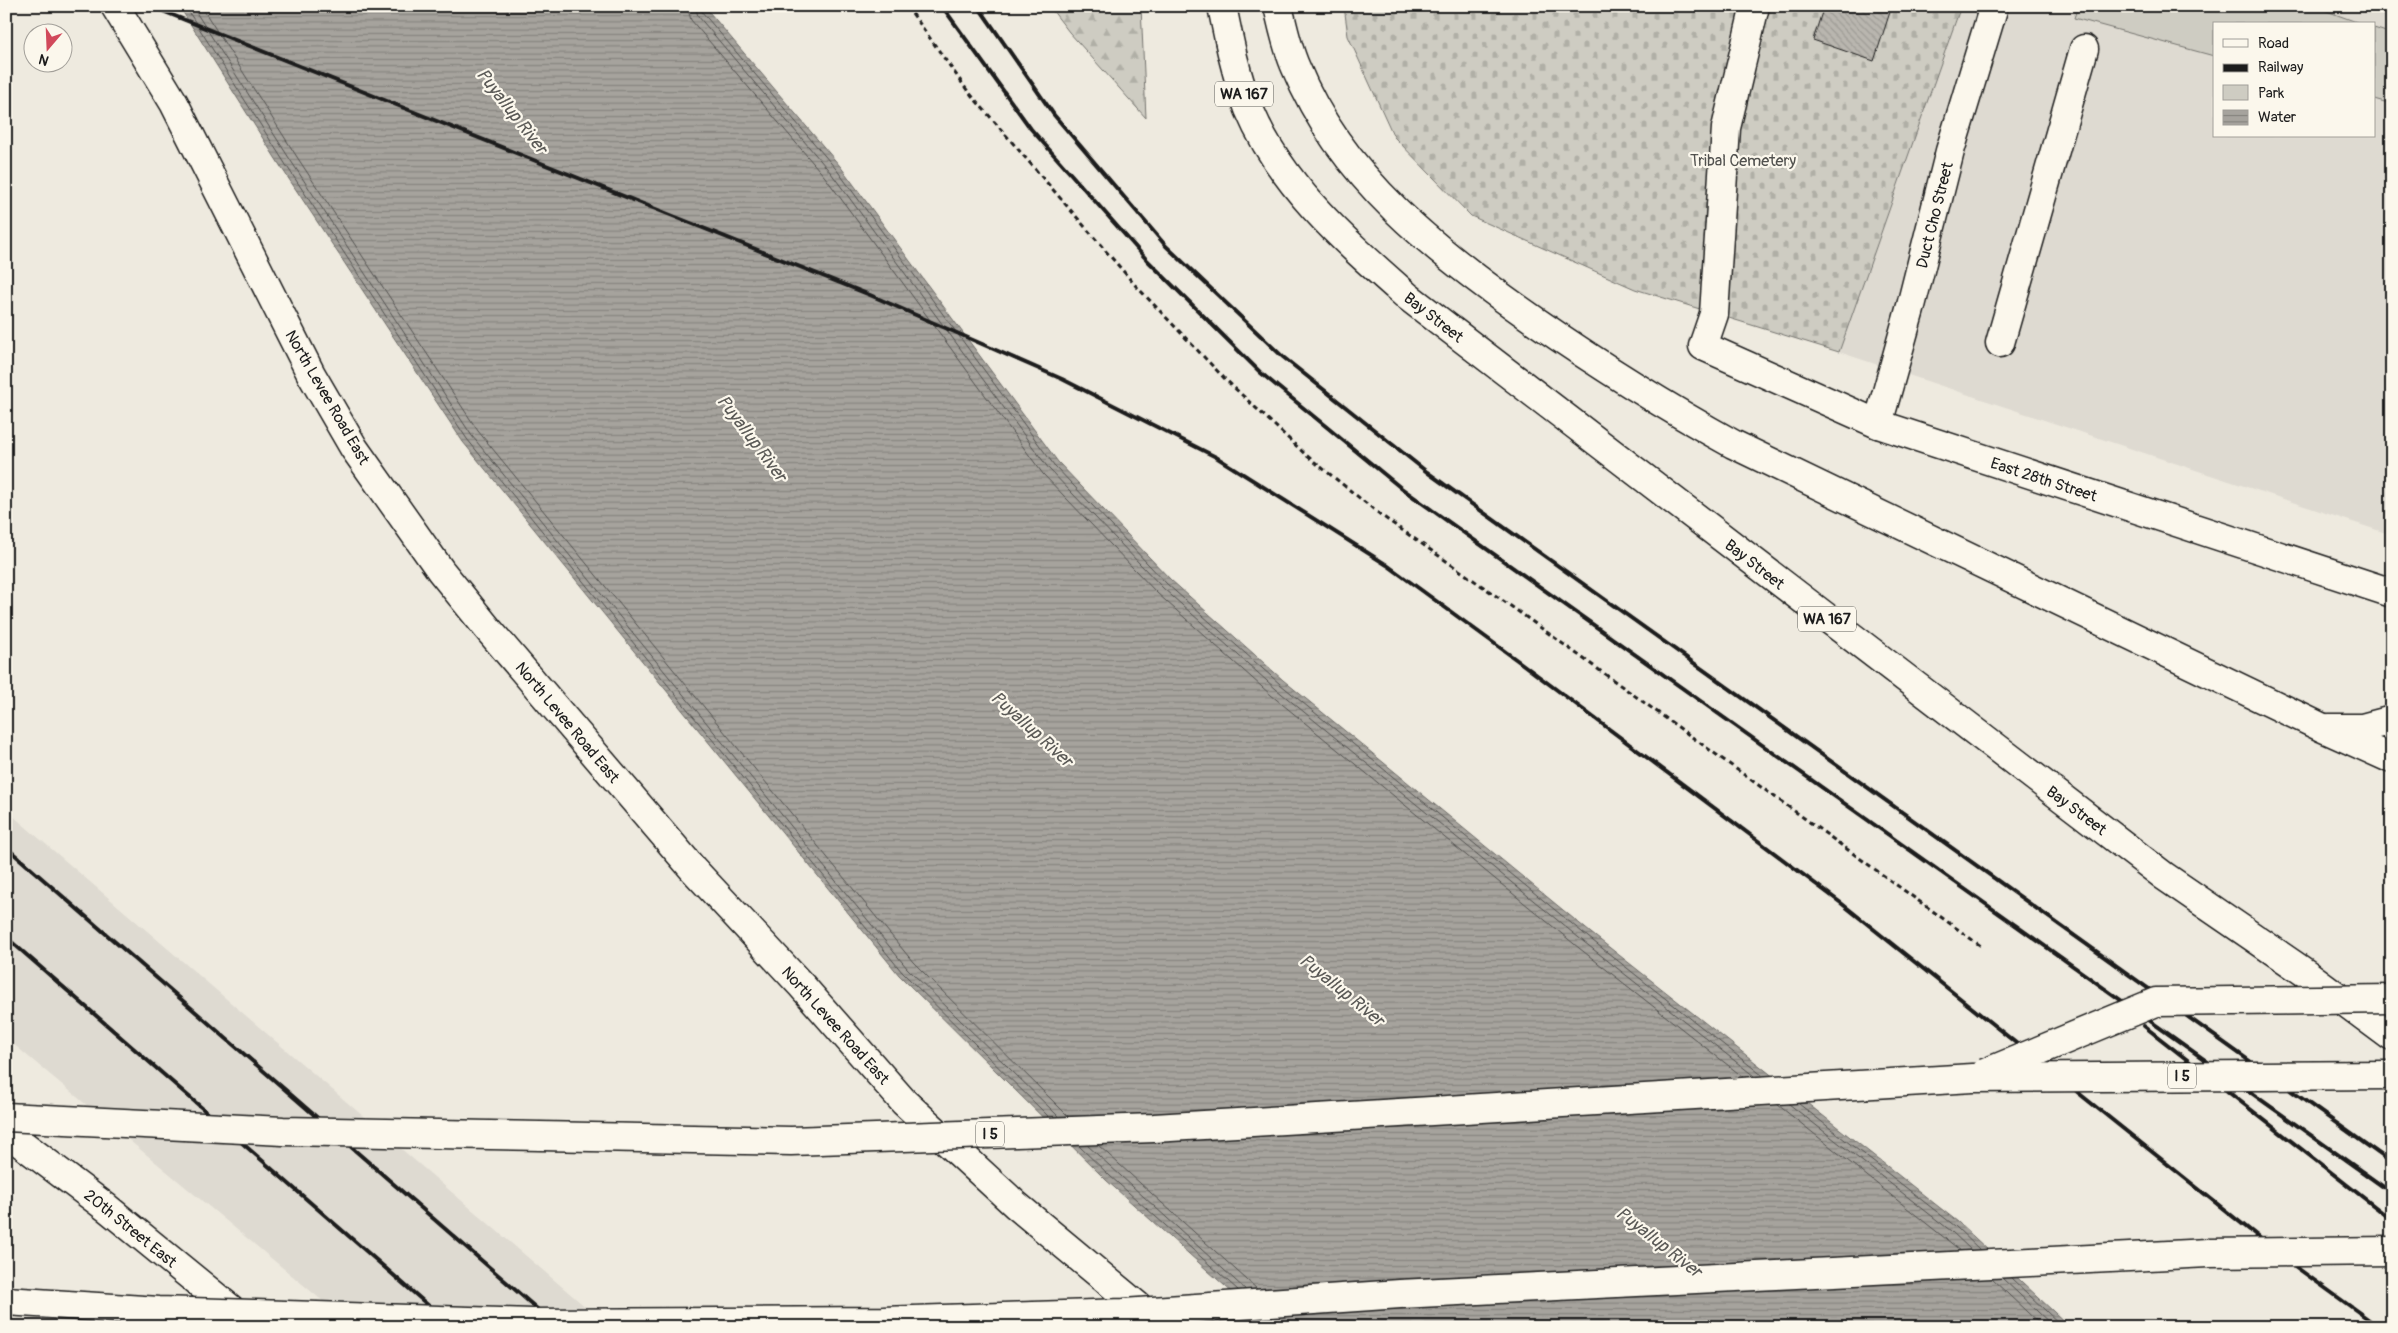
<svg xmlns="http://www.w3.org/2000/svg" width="2398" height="1333" font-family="Pangolin,sans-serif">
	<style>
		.built { fill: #dedad1; fill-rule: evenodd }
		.green { fill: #ceccc2; stroke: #75746f }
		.forest { fill: url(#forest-firs); stroke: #75746f }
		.cemetery { fill: url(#cemetery-stones); stroke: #75746f }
		.water { fill: url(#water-rules); stroke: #6f6d69 }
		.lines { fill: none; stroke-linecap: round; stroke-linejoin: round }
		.shore { stroke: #535250; stroke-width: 1 }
		.building { fill: url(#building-back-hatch); stroke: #1c1c1c }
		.minor-casing { stroke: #1c1c1c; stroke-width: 31 }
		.major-casing { stroke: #1c1c1c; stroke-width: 31 }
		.path { stroke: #1c1c1c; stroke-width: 3; stroke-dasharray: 5 4; stroke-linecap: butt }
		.minor { stroke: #fbf7ec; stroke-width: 28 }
		.major { stroke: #fbf7ec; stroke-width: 28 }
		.rail { stroke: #1c1c1c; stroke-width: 4 }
		.highway-bridge-casing { stroke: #1c1c1c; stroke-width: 31; stroke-linecap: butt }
		.highway-bridge { stroke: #fbf7ec; stroke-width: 28 }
		.labels { text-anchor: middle; stroke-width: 4.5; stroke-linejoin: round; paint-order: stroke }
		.shield { fill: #fbf7ec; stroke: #5f5e5a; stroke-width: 1 }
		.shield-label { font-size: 15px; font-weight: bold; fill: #1c1c1c }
		.park-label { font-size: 16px; fill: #51514e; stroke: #fbf7ec }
		.street-label { font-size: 16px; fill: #1c1c1c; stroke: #fbf7ec }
		.water-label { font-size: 18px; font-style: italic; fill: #5a5956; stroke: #fbf7ec }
	</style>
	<defs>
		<pattern id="forest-firs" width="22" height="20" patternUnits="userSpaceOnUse" patternTransform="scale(1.25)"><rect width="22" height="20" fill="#ceccc2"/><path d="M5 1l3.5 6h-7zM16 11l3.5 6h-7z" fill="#b0afa6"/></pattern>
		<pattern id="cemetery-stones" width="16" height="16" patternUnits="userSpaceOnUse" patternTransform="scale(1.25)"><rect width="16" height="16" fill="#ceccc2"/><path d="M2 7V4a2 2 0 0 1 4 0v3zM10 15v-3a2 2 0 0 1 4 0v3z" fill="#b0afa6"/></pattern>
		<pattern id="water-rules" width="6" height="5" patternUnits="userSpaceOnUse" patternTransform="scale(1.25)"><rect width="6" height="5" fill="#a6a39d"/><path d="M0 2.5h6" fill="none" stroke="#86847f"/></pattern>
		<pattern id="building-back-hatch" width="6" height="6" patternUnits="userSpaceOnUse" patternTransform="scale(1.25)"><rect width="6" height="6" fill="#b9b6af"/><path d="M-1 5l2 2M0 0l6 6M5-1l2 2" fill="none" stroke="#9e9c96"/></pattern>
	</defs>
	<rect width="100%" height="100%" fill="#eeeadf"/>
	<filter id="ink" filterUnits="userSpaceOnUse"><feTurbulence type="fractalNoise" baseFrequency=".02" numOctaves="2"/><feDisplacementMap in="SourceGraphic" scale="10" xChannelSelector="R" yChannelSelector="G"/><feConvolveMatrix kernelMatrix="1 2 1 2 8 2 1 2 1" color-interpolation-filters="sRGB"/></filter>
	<g filter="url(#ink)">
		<g class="built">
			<path d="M1961,6H2392V535L1839,352ZM2214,24H2374V136H2214Z"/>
			<polygon points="6,810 588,1309 536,1327 354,1327 6,1038"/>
		</g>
		<g class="green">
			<polygon points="2078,6 2313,6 2362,24 2214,24 2214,56 2074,18"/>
			<polygon points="2374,28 2392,34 2392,104 2374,99"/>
		</g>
		<polygon class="forest" points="1049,6 1141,6 1146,118 1069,32"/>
		<polygon class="cemetery" points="1344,6 1961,6 1839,352 1635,289 1471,216 1394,137 1348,36"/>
		<polygon class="water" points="179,6 704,6 840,166 1058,462 1171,580 1283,680 1591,933 1958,1222 2070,1327 1271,1327 1106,1180 899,975 463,442 281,167"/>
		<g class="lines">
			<g class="shore">
				<polyline points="185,6 286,165 467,439 902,972 1049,1117"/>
				<polyline points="192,6 291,161 472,436 907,968 1058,1116"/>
				<polyline points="201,6 297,157 478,431 913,962 1068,1116"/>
				<polyline points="687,6 691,20 825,177 1043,474 1157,593 1271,695 1579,948 1743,1077"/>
				<polyline points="695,6 698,16 831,173 1049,469 1163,588 1276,689 1584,942 1754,1076"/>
				<polyline points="701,6 702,12 836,169 1054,465 1167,584 1280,684 1588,937 1763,1076"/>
				<polyline points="1789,1104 1951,1231 1971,1250"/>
				<polyline points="1799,1104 1955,1226 1980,1250"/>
				<polyline points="1778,1105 1961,1251"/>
				<polyline points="1087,1145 1246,1290"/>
				<polyline points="1098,1145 1257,1289"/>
				<polyline points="1079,1146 1110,1176 1238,1290"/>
				<polyline points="2002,1278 2054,1327"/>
				<polyline points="2011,1278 2063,1327"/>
				<polyline points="1992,1279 2043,1327"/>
			</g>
		</g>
		<polygon class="building" points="1824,6 1892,6 1874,61 1813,40"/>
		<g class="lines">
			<defs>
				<g id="minor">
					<polyline points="115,6 174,103 311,374 354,448 441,571 488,629 693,869 802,986 904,1102 1016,1205 1163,1327"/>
					<polyline points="1755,6 1726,128 1714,314 1703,346 1878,424 2392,593"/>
					<polyline points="2000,343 2084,49"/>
					<polyline points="1878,424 1911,306 1950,151 1994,6"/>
					<polyline points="6,1132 107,1208 248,1323"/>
				</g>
				<g id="major">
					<path d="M1222,6C1229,41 1236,76 1249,109C1281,186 1346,242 1407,296L2164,876L2307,974L2392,1037"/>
					<path d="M1278,6C1283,27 1287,48 1296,68C1341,178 1439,254 1534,320C1599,365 1664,406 1733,444L2321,727L2392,759"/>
					<polyline points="2329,728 2362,728 2392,720"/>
				</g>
			</defs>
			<use href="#minor" class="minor-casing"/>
			<use href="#major" class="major-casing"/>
			<polyline class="path" points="907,6 967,90 1136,286 1225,379 1306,455 1382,516 1512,607 1981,946"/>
			<use href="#minor" class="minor"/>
			<use href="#major" class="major"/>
			<g class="rail">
				<polyline points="150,6 870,295 1062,379 1216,457 1387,565 1521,663 1841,903 2296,1267 2379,1327"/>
				<polyline points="942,6 1031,129 1147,260 1261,373 1401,488 2392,1193"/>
				<polyline points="978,6 1054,115 1166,246 1283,357 1427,472 2392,1163"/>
				<polyline points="6,847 558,1327"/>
				<polyline points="6,937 453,1327"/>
				<polyline points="2144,1026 2392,1220"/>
			</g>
			<defs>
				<g id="highway-bridge">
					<polyline points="1985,1073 2156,1002 2392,999"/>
					<polyline points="6,1117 283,1131 791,1141 1154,1128 1972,1078 2392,1075"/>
					<polyline points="6,1301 159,1311 532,1323 883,1321 1124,1313 1400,1294 2208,1253 2392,1251"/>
				</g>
			</defs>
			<use href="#highway-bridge" class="highway-bridge-casing"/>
			<use href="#highway-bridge" class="highway-bridge"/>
		</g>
	</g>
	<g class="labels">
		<g class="shield">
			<rect x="1215" y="81.5" width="58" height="25" rx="4"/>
			<rect x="1798" y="606.5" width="58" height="25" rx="4"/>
			<rect x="2168" y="1063.5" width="28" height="25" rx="4"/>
			<rect x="976" y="1121.5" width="28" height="25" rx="4"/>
		</g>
		<g class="shield-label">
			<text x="1244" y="99">WA 167</text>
			<text x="1827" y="624">WA 167</text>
			<text x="2182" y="1081">I 5</text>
			<text x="990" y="1139">I 5</text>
		</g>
		<g class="park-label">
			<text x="1743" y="166">Tribal Cemetery</text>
		</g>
		<g class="street-label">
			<text transform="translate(1934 215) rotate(-76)" y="6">Duct Cho Street</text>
			<text transform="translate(1434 317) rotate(38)" y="6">Bay Street</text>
			<text transform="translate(328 397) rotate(60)" y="6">North Levee Road East</text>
			<text transform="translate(2044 479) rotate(18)" y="6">East 28th Street</text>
			<text transform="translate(1755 564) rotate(38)" y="6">Bay Street</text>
			<text transform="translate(568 722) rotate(50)" y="6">North Levee Road East</text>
			<text transform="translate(2077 810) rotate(37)" y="6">Bay Street</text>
			<text transform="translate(836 1025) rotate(48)" y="6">North Levee Road East</text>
			<text transform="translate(131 1228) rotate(39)" y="6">20th Street East</text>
		</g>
		<g class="water-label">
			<text transform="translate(512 111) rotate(52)" y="6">Puyallup River</text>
			<text transform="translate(752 438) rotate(53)" y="6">Puyallup River</text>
			<text transform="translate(1032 729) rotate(42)" y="6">Puyallup River</text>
			<text transform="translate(1342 990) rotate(39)" y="6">Puyallup River</text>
			<text transform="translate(1659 1242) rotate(38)" y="6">Puyallup River</text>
		</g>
	</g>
	<rect width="2398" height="1333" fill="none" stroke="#fbf7ec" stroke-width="25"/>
	<rect x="12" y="12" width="2373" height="1308" fill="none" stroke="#1c1c1c" stroke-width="2" filter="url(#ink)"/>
	<rect x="2213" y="22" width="162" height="115" fill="#fbf7ec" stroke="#a29f99"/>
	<rect x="2223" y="39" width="25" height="8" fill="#fbf7ec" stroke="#a29f99"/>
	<text x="2258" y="48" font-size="15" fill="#1c1c1c">Road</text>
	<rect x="2223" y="64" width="25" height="8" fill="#1c1c1c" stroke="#a29f99"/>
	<text x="2258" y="72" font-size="15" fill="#1c1c1c">Railway</text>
	<rect x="2223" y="85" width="25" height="15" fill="#ceccc2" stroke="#a29f99"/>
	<text x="2258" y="98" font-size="15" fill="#1c1c1c">Park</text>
	<rect x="2223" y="110" width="25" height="15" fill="url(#water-rules)" stroke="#a29f99"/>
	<text x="2258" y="122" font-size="15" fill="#1c1c1c">Water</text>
	<g transform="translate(48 48) rotate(199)"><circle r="24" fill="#fbf7ec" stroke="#a29f99"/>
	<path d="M0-4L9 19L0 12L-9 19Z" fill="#d1495b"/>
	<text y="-8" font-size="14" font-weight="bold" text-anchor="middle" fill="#1c1c1c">N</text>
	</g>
</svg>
